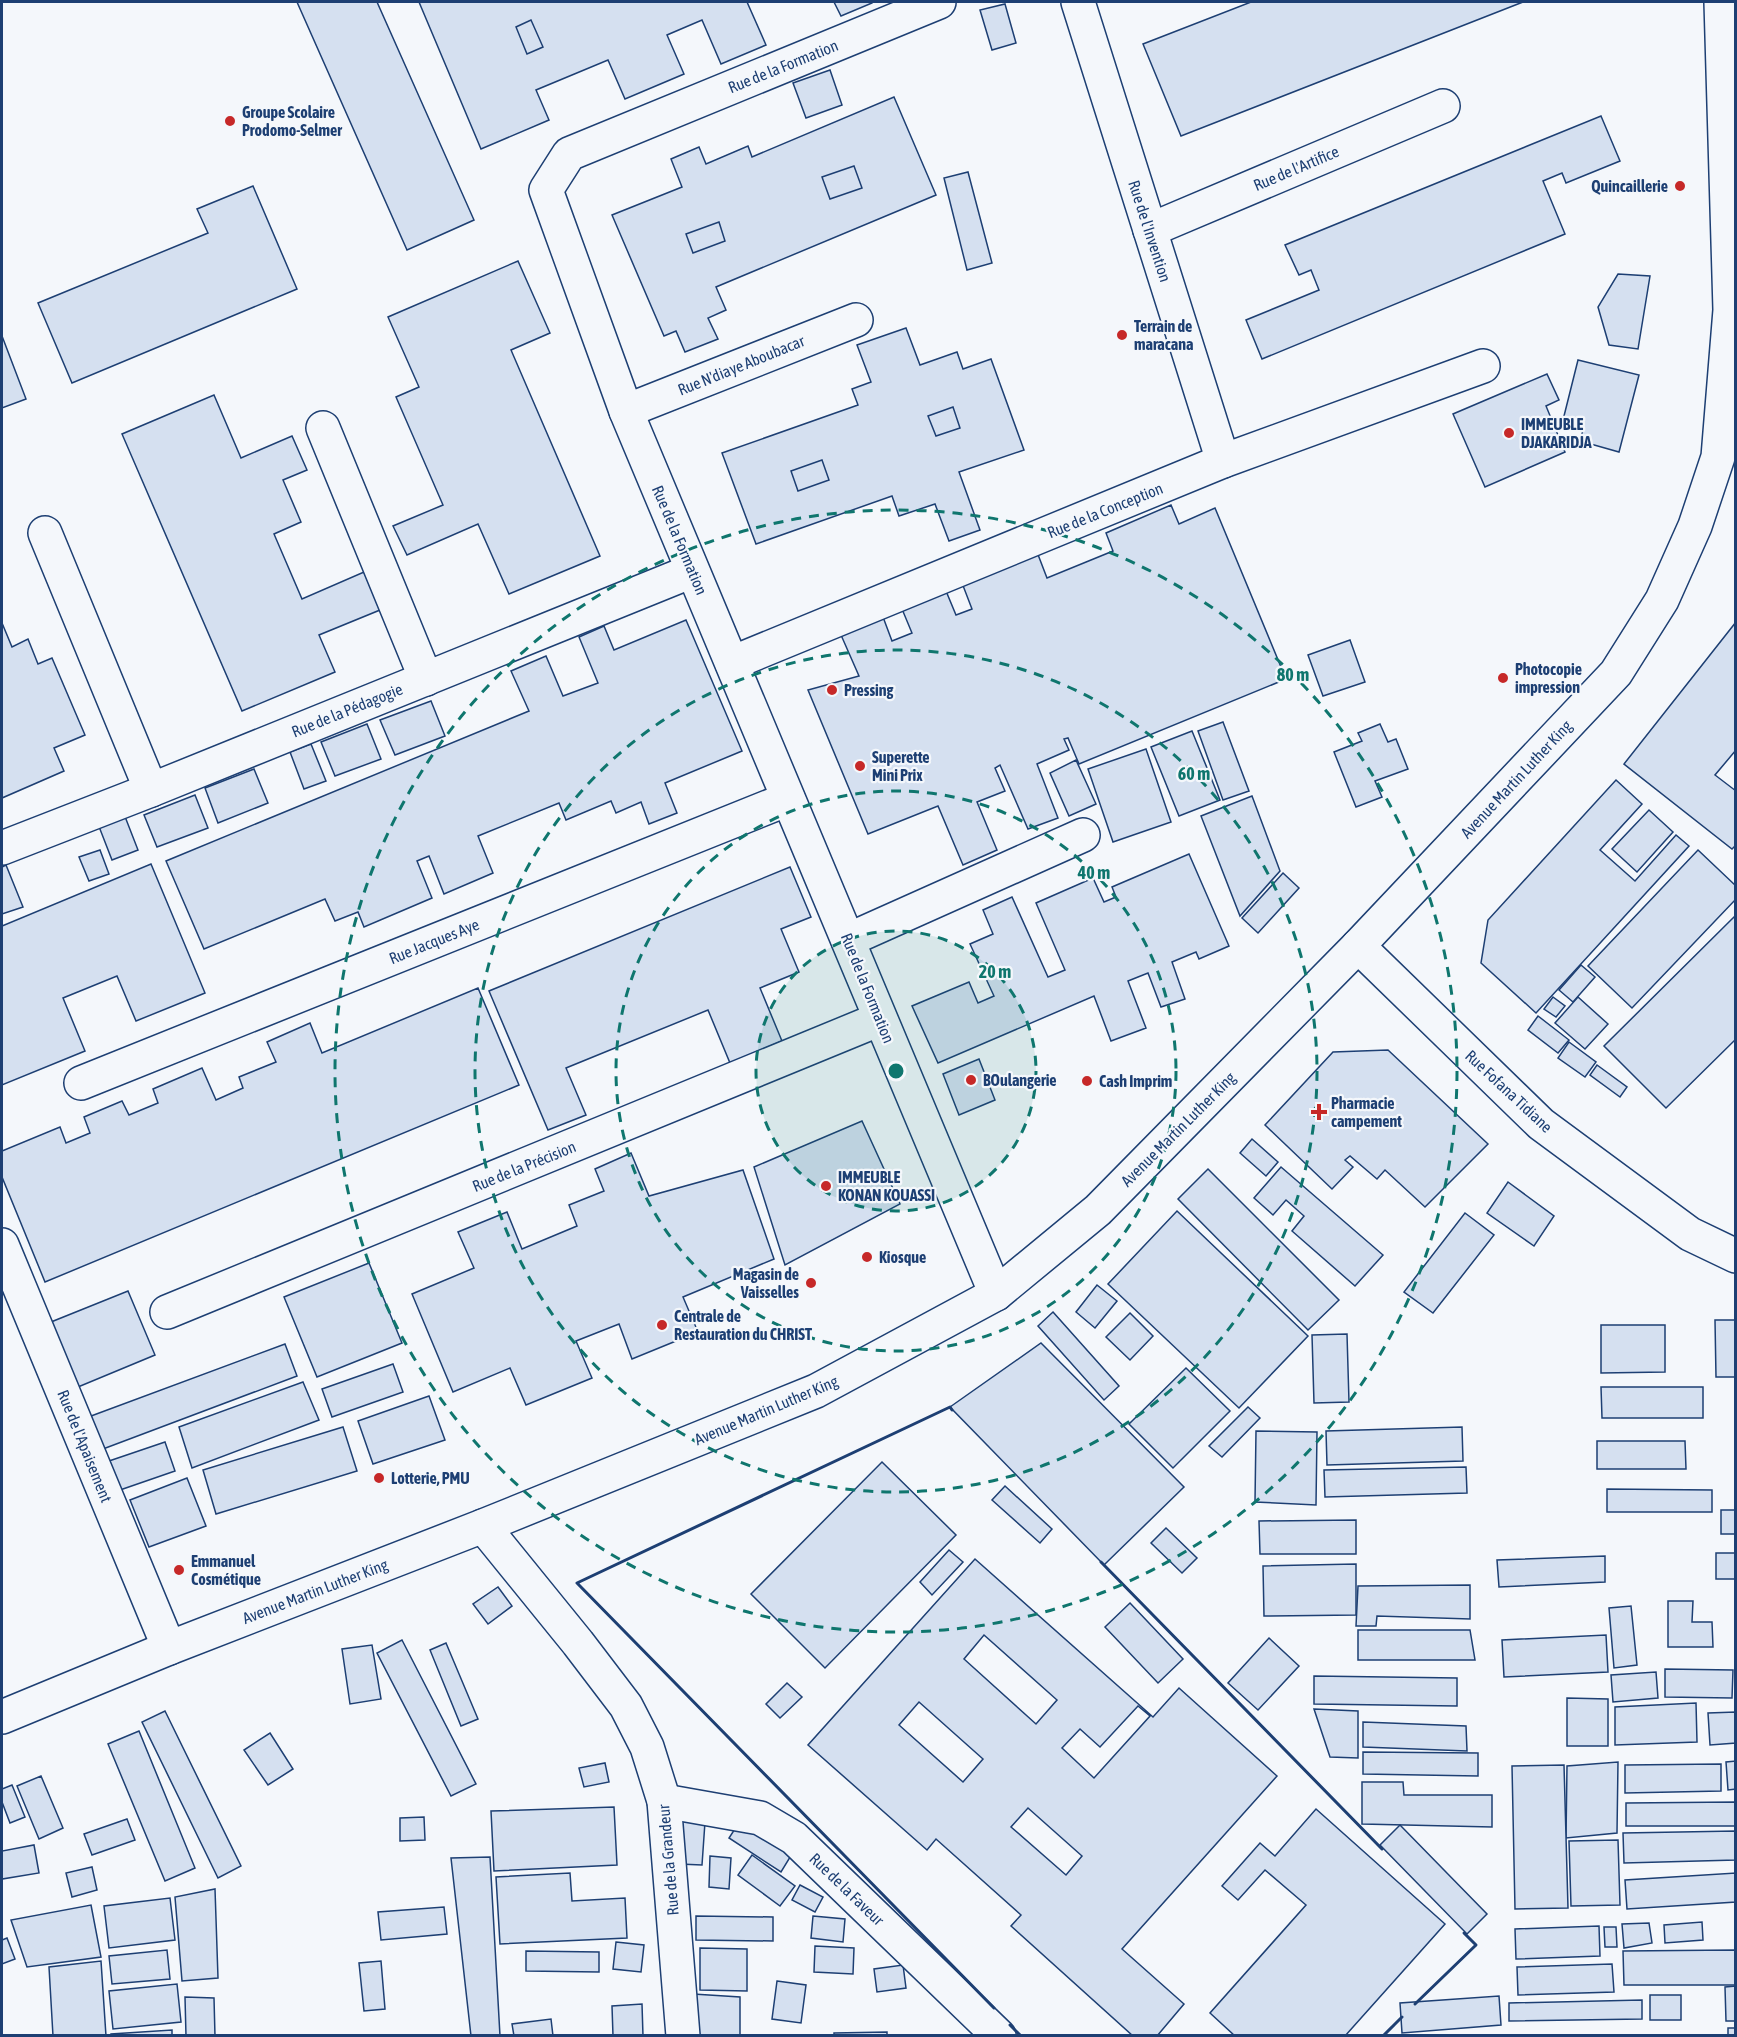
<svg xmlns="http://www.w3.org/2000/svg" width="1737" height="2037" font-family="'Asap Condensed',sans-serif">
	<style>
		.building { fill: #d5e0f0; stroke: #1d3f73; stroke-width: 1.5; fill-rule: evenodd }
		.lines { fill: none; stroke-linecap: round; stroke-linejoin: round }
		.minor-casing { stroke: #1d3f73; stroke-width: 36 }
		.tertiary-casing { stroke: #1d3f73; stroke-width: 36 }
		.minor { stroke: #f4f7fb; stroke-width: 33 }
		.tertiary { stroke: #f4f7fb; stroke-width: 33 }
		.wall { stroke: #1d3f73; stroke-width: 3 }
		.ring { fill: none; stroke: #0f766e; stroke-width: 3; stroke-dasharray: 10 8 }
		.poi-dot { fill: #c62828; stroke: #f4f7fb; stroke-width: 2 }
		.labels { text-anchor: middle; stroke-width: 4.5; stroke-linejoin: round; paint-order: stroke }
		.street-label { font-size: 16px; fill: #1d3f73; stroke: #f4f7fb }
		.poi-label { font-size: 16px; font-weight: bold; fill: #1d3f73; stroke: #f4f7fb; text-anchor: start }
		.centre { fill: #0f766e; stroke: #f4f7fb; stroke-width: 3 }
		.ring-label { font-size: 18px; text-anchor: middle; font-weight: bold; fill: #0f766e; stroke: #f4f7fb; stroke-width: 4.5; stroke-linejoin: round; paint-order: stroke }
	</style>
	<rect width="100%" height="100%" fill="#f4f7fb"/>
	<g class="building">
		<polygon points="297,2 377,2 474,220 407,250"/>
		<polygon points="419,2 747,2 766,45 721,64 702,20 667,35 684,74 625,99 608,60 536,90 549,120 481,149"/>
		<polygon points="834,2 872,2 872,3 841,16"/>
		<polygon points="1251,2 1523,2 1181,136 1143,44"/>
		<polygon points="1005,4 1016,43 992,50 980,10"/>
		<polygon points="531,20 543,47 527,54 516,27"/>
		<polygon points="830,70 842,105 806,118 793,83"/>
		<polygon points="894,97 936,195 716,287 726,310 708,318 718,339 685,352 676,331 664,336 612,215 682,187 671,159 699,147 706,164 748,146 752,157"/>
		<polygon points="1601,116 1620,161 1566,183 1562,173 1543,181 1565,234 1262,359 1246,320 1319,290 1311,270 1299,275 1285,245"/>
		<polygon points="854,166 862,188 830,199 822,177"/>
		<polygon points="968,172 992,263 967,270 944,178"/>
		<polygon points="253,186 297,289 72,383 38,303 208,233 197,209"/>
		<polygon points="719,222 725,241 693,253 686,234"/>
		<polygon points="518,261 550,333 511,350 600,556 509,594 478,524 407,555 393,526 443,505 396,397 419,387 388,317"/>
		<polygon points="1618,274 1650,276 1638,349 1609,345 1598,307"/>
		<polygon points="906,328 920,365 957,352 963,369 991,359 1024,450 959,472 980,530 949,541 935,504 899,516 892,496 756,544 722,453 858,405 852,389 871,382 857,345"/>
		<polygon points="2,336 26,399 2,408"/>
		<polygon points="1578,360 1639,375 1619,452 1580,441 1583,430 1562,424"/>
		<polygon points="1547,374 1559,400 1546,406 1565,452 1485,487 1453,414"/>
		<polygon points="214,395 241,458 292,436 307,470 283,480 301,522 274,534 302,599 364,572 380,610 319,635 335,672 242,711 122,434"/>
		<polygon points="953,407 960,428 936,436 928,416"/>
		<polygon points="822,460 829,480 798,491 791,471"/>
		<polygon points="1171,505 1179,524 1215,508 1286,679 1079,764 1068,738 1064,739 1069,750 1037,764 1058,818 1028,829 1000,765 995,768 1005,791 977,802 997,850 963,865 938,806 868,834 808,690 859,676 841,635 883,617 892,641 912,633 902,609 946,591 956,615 972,609 962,583 1037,552 1047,578 1113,551 1106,533"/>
		<polygon points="686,620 742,751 665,783 677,813 649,824 641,802 616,813 611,801 566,820 559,803 478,836 493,873 444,894 429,856 417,861 432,898 364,927 358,912 335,921 325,899 204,949 166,861 529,711 511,671 546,656 563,696 598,683 579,637 604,626 614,650"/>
		<polygon points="1736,622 1736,750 1715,775 1736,791 1736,845 1732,849 1624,764"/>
		<polygon points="2,623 12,647 28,639 38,664 52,658 85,735 54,748 64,771 2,798"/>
		<polygon points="1350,640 1365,682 1323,696 1308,655"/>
		<polygon points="431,701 445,736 395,755 380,720"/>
		<polygon points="1223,722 1249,791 1223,800 1198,731"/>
		<polygon points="367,724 381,759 335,776 321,742"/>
		<polygon points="1380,724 1388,742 1396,739 1408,769 1375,781 1382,797 1356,807 1334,752 1362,741 1358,733"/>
		<polygon points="1192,731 1220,800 1179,816 1151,747"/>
		<polygon points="311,744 326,781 304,789 290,752"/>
		<polygon points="1146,749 1171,822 1113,842 1088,769"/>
		<polygon points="1076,760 1096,804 1069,816 1050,773"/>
		<polygon points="254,769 268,803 218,823 205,788"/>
		<polygon points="1616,780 1642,804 1600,850 1635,881 1676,835 1689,846 1536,1013 1481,963 1488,920"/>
		<polygon points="195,795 208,828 157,847 144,815"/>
		<polygon points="1252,796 1280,871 1240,916 1201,816"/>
		<polygon points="1649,810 1673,832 1637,872 1612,849"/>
		<polygon points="124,814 138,850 112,860 98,824"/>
		<polygon points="100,850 109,874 89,881 79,857"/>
		<polygon points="1698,850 1736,886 1736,899 1632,1008 1588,966"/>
		<polygon points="1189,854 1229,946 1199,959 1196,952 1172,962 1185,999 1161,1007 1148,973 1128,981 1146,1028 1111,1041 1094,996 938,1063 912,1006 969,982 978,1003 994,996 970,944 993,934 983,910 1012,897 1048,977 1065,970 1036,903 1093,878 1104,902 1116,897 1112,887"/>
		<polygon points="151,864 205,993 136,1021 117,976 63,998 85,1051 2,1085 2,926"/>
		<polygon points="6,865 23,907 2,914 2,867"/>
		<polygon points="790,867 811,917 781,929 799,972 760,988 782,1041 730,1063 708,1010 566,1068 586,1115 548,1130 489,991"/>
		<polygon points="1283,873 1299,888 1258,933 1242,918"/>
		<polygon points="1736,915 1736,1039 1666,1108 1604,1046"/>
		<polygon points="1581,965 1595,977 1573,1002 1559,990"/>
		<polygon points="478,988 519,1085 45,1282 2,1177 2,1151 60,1127 66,1143 90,1133 84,1117 122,1101 129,1115 158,1103 153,1089 202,1068 216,1100 243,1088 239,1077 276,1062 267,1042 310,1023 322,1053"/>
		<polygon points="1553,997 1565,1006 1556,1017 1544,1009"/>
		<polygon points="1578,997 1608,1024 1585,1049 1555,1023"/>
		<polygon points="1538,1016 1569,1040 1558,1053 1528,1030"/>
		<polygon points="1569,1042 1596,1062 1585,1077 1558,1058"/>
		<polygon points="1388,1050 1488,1144 1425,1207 1385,1170 1377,1179 1350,1156 1345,1160 1353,1167 1332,1189 1265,1125 1333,1052"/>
		<polygon points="979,1059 995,1100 959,1115 943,1074"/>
		<polygon points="1597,1065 1627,1087 1620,1097 1590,1075"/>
		<polygon points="862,1121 900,1204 785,1265 754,1167"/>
		<polygon points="1252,1139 1278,1162 1266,1176 1240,1153"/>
		<polygon points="631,1153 649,1196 743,1170 774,1259 683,1297 698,1332 632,1359 619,1324 576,1341 592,1378 526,1405 510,1368 453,1392 412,1294 474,1268 458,1232 507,1212 522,1249 577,1226 569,1205 604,1191 595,1169"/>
		<polygon points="1281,1167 1383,1255 1355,1286 1292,1231 1304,1216 1286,1200 1273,1215 1254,1198"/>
		<polygon points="1208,1169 1339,1300 1308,1330 1178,1199"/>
		<polygon points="1508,1182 1554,1216 1534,1246 1487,1213"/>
		<polygon points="1177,1211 1308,1336 1239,1408 1108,1284"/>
		<polygon points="1465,1213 1494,1235 1433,1313 1404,1292"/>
		<polygon points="369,1263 402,1343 317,1377 284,1297"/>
		<polygon points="1097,1285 1117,1301 1095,1328 1076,1312"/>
		<polygon points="128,1291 155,1355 78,1387 51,1322"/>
		<polygon points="1053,1312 1119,1386 1104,1400 1038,1326"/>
		<polygon points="1130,1313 1153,1336 1130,1360 1106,1337"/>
		<polygon points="1715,1320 1736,1320 1736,1377 1716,1377"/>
		<polygon points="1601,1325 1665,1325 1665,1372 1601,1373"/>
		<polygon points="1347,1334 1349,1402 1314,1403 1312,1335"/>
		<polygon points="1041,1343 1184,1487 1104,1565 950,1407"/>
		<polygon points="285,1344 297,1376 95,1452 83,1419"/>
		<polygon points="393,1364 403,1392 332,1417 322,1389"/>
		<polygon points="1186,1368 1230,1411 1173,1468 1129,1424"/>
		<polygon points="303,1382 319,1420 192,1468 179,1427"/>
		<polygon points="1601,1387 1703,1387 1703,1418 1602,1418"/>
		<polygon points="429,1396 445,1440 373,1464 358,1421"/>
		<polygon points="1248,1407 1260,1418 1222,1457 1209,1446"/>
		<polygon points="343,1427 357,1471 216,1514 203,1470"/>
		<polygon points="1462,1427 1463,1461 1327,1465 1326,1431"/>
		<polygon points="1256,1431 1317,1432 1316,1505 1255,1502"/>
		<polygon points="1597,1441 1685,1441 1686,1469 1597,1469"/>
		<polygon points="165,1442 175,1471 120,1490 109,1461"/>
		<polygon points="882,1462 956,1535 825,1668 751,1594"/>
		<polygon points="1466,1467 1467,1493 1325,1497 1324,1470"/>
		<polygon points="187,1478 206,1526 149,1547 130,1500"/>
		<polygon points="1005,1486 1052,1529 1040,1543 992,1500"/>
		<polygon points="1607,1489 1712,1490 1712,1512 1607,1512"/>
		<rect x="1721" y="1510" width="15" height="24"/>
		<polygon points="1356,1520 1356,1554 1260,1554 1259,1521"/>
		<polygon points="1166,1528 1197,1558 1182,1573 1151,1543"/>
		<polygon points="949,1550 963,1562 932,1595 920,1582"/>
		<rect x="1716" y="1553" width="20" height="26"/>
		<polygon points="1605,1556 1605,1582 1499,1587 1497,1560"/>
		<path d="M975,1559L1153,1717L1179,1688L1277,1776L1122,1949L1184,2004L1157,2036H1133L1011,1926L1021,1915L936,1839L927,1850L808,1745ZM984,1635L1057,1700L1036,1724L964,1659ZM919,1702L983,1759L963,1782L899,1725ZM1138,1706L1150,1716L1094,1778L1062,1748L1080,1729L1100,1747ZM1028,1808L1082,1856L1066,1875L1011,1827Z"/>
		<polygon points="1356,1564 1356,1615 1264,1616 1263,1566"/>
		<polygon points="1470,1585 1470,1619 1377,1616 1376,1626 1356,1626 1358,1586"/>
		<polygon points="498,1587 512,1606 488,1624 473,1604"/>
		<polygon points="1668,1601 1693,1601 1692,1622 1712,1622 1713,1647 1668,1647"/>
		<polygon points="1130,1603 1183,1659 1158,1683 1105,1627"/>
		<polygon points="1631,1606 1637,1665 1614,1668 1609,1608"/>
		<polygon points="1358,1630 1470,1630 1475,1660 1358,1660"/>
		<polygon points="1606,1635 1608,1672 1504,1677 1502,1640"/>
		<polygon points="1269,1638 1299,1666 1258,1710 1228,1683"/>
		<polygon points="402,1640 476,1784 451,1796 377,1653"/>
		<polygon points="446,1643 478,1719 461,1726 430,1650"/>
		<polygon points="372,1645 381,1699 350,1704 342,1649"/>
		<polygon points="1665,1669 1733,1670 1732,1698 1665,1697"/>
		<polygon points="1656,1672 1658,1698 1613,1702 1611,1675"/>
		<polygon points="1314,1676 1457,1678 1457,1706 1314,1704"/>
		<polygon points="787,1683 802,1697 780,1718 766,1704"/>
		<polygon points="1567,1698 1608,1699 1608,1746 1567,1746"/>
		<polygon points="1696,1703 1697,1742 1615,1745 1615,1707"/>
		<polygon points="1314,1709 1358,1711 1358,1758 1330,1757"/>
		<polygon points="165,1711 241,1866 218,1878 142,1722"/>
		<polygon points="1736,1712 1736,1743 1710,1745 1708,1713"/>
		<polygon points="1363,1722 1466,1726 1467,1751 1363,1747"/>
		<polygon points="139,1731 195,1868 165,1881 108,1744"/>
		<polygon points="270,1733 293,1769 268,1785 244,1750"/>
		<polygon points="1363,1752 1478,1753 1478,1776 1363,1774"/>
		<polygon points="1736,1761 1736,1789 1728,1790 1726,1762"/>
		<polygon points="1618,1762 1617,1833 1566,1838 1567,1766"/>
		<polygon points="605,1763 609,1782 584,1787 579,1768"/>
		<polygon points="1721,1764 1721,1791 1625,1793 1625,1765"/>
		<polygon points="1564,1765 1568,1908 1515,1909 1512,1766"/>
		<polygon points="41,1776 63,1828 39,1839 17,1786"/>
		<polygon points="1362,1782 1403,1782 1404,1795 1492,1795 1492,1827 1362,1824"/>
		<polygon points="12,1785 25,1817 10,1823 2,1802 2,1789"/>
		<polygon points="1736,1802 1736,1826 1626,1826 1626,1803"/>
		<polygon points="614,1807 617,1865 494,1871 491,1811"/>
		<polygon points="1316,1809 1445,1924 1345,2036 1235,2036 1210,2013 1306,1905 1265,1870 1238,1900 1222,1886 1260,1843 1275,1856"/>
		<polygon points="424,1817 425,1840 400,1841 400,1818"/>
		<polygon points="127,1819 135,1840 92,1855 84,1834"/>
		<polygon points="681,1820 705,1822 702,1865 679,1864"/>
		<polygon points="740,1821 792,1854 781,1872 729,1838"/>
		<polygon points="1400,1825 1487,1914 1467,1934 1380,1845"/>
		<polygon points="1736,1831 1736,1860 1624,1863 1623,1833"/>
		<polygon points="1618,1840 1620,1905 1571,1906 1569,1841"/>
		<polygon points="34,1845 39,1873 2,1879 2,1851"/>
		<polygon points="752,1855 795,1886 780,1906 738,1875"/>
		<polygon points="710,1856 731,1858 729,1889 709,1887"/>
		<polygon points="490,1857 500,2036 471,2036 451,1858"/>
		<polygon points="92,1867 97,1890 72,1897 66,1873"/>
		<polygon points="570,1873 572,1901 625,1898 627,1938 500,1944 496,1877"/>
		<polygon points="1736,1873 1736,1902 1627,1909 1625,1880"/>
		<polygon points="800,1885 823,1897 815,1912 792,1900"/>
		<polygon points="215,1889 218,1978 182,1981 175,1897"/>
		<polygon points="170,1898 175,1940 109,1948 104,1906"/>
		<polygon points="91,1905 101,1957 27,1967 11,1920"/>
		<polygon points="444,1907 447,1934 381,1940 378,1912"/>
		<polygon points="696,1916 773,1917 773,1941 696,1940"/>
		<polygon points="813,1916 845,1919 843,1942 811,1938"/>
		<polygon points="1702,1922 1703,1940 1665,1943 1664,1925"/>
		<polygon points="1649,1923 1652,1943 1624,1948 1622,1924"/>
		<polygon points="1599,1926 1600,1956 1516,1959 1515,1929"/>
		<polygon points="1604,1927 1616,1927 1617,1947 1605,1947"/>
		<polygon points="7,1938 15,1959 2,1964 2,1940"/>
		<polygon points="616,1942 644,1945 641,1972 613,1969"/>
		<polygon points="815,1946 854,1948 853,1974 814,1972"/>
		<polygon points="700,1948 747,1949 747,1991 700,1990"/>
		<polygon points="167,1950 170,1979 112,1984 109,1956"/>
		<polygon points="1735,1950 1735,1985 1624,1985 1623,1951"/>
		<polygon points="526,1951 599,1952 599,1972 526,1971"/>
		<polygon points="101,1961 106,2036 53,2036 49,1967"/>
		<polygon points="381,1961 385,2009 364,2011 359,1963"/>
		<polygon points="1612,1964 1614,1992 1518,1995 1517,1967"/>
		<polygon points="903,1965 906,1988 877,1992 874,1969"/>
		<polygon points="777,1981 806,1985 801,2023 772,2019"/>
		<polygon points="177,1984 181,2022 113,2029 109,1991"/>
		<polygon points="1736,1986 1736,2021 1726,2021 1725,1987"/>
		<polygon points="693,1994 740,1997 740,2036 695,2036"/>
		<rect x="1650" y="1995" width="31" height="25"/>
		<polygon points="1499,1996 1501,2025 1402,2033 1400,2003"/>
		<polygon points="185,1997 214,1998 215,2036 186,2036"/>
		<polygon points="1642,2000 1642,2019 1509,2021 1509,2003"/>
		<polygon points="642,2004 643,2036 613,2036 612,2006"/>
		<polygon points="551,2019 553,2036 514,2036 512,2024"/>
		<rect x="1728" y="2028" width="8" height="8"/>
		<polygon points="172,2030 172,2036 111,2036 111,2034"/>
		<polygon points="887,2032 887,2036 834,2036 834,2033"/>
	</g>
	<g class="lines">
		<defs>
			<g id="minor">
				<polyline points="939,2 569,154 546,190 626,411 996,1294"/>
				<polyline points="1078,2 1223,461"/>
				<polyline points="1150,230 1443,106"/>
				<polyline points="626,411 856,320"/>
				<polyline points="323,428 426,679"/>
				<polyline points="45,533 151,790"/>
				<polyline points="732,663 1223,461 1483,366"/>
				<polyline points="2,848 151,790 692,571"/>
				<polyline points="848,940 1083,835"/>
				<polyline points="1358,946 1541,1124 1690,1234 1736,1256"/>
				<polyline points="81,1083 788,799"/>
				<polyline points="2,1245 169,1648"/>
				<polyline points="167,1312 880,1019"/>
				<polyline points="483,1526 578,1643 626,1706 647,1747 664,1801 683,2036"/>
				<polyline points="664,1801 760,1818 794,1838 999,2036"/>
			</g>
			<polyline id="tertiary" points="2,1717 169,1648 483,1526 816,1391 996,1294 1098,1210 1358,946 1616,673 1662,600 1695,526 1718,457 1730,310 1721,2"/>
		</defs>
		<use href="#minor" class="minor-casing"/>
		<use href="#tertiary" class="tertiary-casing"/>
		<use href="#minor" class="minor"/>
		<use href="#tertiary" class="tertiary"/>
		<g class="wall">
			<polyline points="952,1410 950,1407 577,1583 994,2008"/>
			<polyline points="1101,1562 1382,1849"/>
			<polyline points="1415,2004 1476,1945 1464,1933"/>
			<polyline points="1010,2025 1021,2036"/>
			<polyline points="1383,2036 1402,2017"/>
		</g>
	</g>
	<circle cx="896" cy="1071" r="140" fill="#0f766e" fill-opacity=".12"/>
	<g class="ring">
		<circle cx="896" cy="1071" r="140"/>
		<circle cx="896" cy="1071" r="280"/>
		<circle cx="896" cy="1071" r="421"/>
		<circle cx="896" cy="1071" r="561"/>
	</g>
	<g class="poi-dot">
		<circle cx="230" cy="121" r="6"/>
		<circle cx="1680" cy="186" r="6"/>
		<circle cx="1122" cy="335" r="6"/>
		<circle cx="1509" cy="433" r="6"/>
		<circle cx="1503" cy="678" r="6"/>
		<circle cx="832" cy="690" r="6"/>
		<circle cx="860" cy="766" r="6"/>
		<circle cx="971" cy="1080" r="6"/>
		<circle cx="1087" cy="1081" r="6"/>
		<path d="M1316 1103h6v6h6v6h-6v6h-6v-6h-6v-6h6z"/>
		<circle cx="826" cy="1186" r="6"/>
		<circle cx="867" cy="1257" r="6"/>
		<circle cx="811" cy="1283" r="6"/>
		<circle cx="662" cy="1325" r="6"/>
		<circle cx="379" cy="1478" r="6"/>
		<circle cx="179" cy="1570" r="6"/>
	</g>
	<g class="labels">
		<g class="street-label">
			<text transform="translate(783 66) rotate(-22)" y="6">Rue de la Formation</text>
			<text transform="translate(1296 168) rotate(-23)" y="6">Rue de l'Artifice</text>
			<text transform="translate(1150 231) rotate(72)" y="6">Rue de l'Invention</text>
			<text transform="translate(741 365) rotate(-22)" y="6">Rue N'diaye Aboubacar</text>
			<text transform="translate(1105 510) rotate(-22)" y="6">Rue de la Conception</text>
			<text transform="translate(680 540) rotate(67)" y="6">Rue de la Formation</text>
			<text transform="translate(347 710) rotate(-22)" y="6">Rue de la Pédagogie</text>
			<text transform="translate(1516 779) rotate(-47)" y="6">Avenue Martin Luther King</text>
			<text transform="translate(434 941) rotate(-22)" y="6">Rue Jacques Aye</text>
			<text transform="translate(868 988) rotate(68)" y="6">Rue de la Formation</text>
			<text transform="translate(1509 1091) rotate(43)" y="6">Rue Fofana Tidiane</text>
			<text transform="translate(1178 1129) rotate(-45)" y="6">Avenue Martin Luther King</text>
			<text transform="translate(524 1166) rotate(-22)" y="6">Rue de la Précision</text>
			<text transform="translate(766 1410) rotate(-23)" y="6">Avenue Martin Luther King</text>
			<text transform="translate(85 1446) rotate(68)" y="6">Rue de l'Apaisement</text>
			<text transform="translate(315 1591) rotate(-21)" y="6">Avenue Martin Luther King</text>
			<text transform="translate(668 1860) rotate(-95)" y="6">Rue de la Grandeur</text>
			<text transform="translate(847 1889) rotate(44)" y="6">Rue de la Faveur</text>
		</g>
		<g class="poi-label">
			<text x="242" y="118">Groupe Scolaire<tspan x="242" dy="18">Prodomo-Selmer</tspan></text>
			<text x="1668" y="192" text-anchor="end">Quincaillerie</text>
			<text x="1134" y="332">Terrain de<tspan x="1134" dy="18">maracana</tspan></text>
			<text x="1521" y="430">IMMEUBLE<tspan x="1521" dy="18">DJAKARIDJA</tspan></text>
			<text x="1515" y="675">Photocopie<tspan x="1515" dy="18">impression</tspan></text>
			<text x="844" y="696">Pressing</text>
			<text x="872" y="763">Superette<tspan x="872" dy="18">Mini Prix</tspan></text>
			<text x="983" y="1086">BOulangerie</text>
			<text x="1099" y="1087">Cash Imprim</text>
			<text x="1331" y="1109">Pharmacie<tspan x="1331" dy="18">campement</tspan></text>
			<text x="838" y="1183">IMMEUBLE<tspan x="838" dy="18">KONAN KOUASSI</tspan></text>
			<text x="879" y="1263">Kiosque</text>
			<text x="799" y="1280" text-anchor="end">Magasin de<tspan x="799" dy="18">Vaisselles</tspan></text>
			<text x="674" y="1322">Centrale de<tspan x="674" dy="18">Restauration du CHRIST</tspan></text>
			<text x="391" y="1484">Lotterie, PMU</text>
			<text x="191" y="1567">Emmanuel<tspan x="191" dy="18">Cosmétique</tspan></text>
		</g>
	</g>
	<circle cx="896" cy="1071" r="9" class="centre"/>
	<g class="ring-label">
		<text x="1293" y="681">80 m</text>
		<text x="1194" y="780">60 m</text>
		<text x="1094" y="879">40 m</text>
		<text x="995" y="978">20 m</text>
	</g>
	<rect width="1737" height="2037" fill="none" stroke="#1d3f73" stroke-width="6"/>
</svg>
